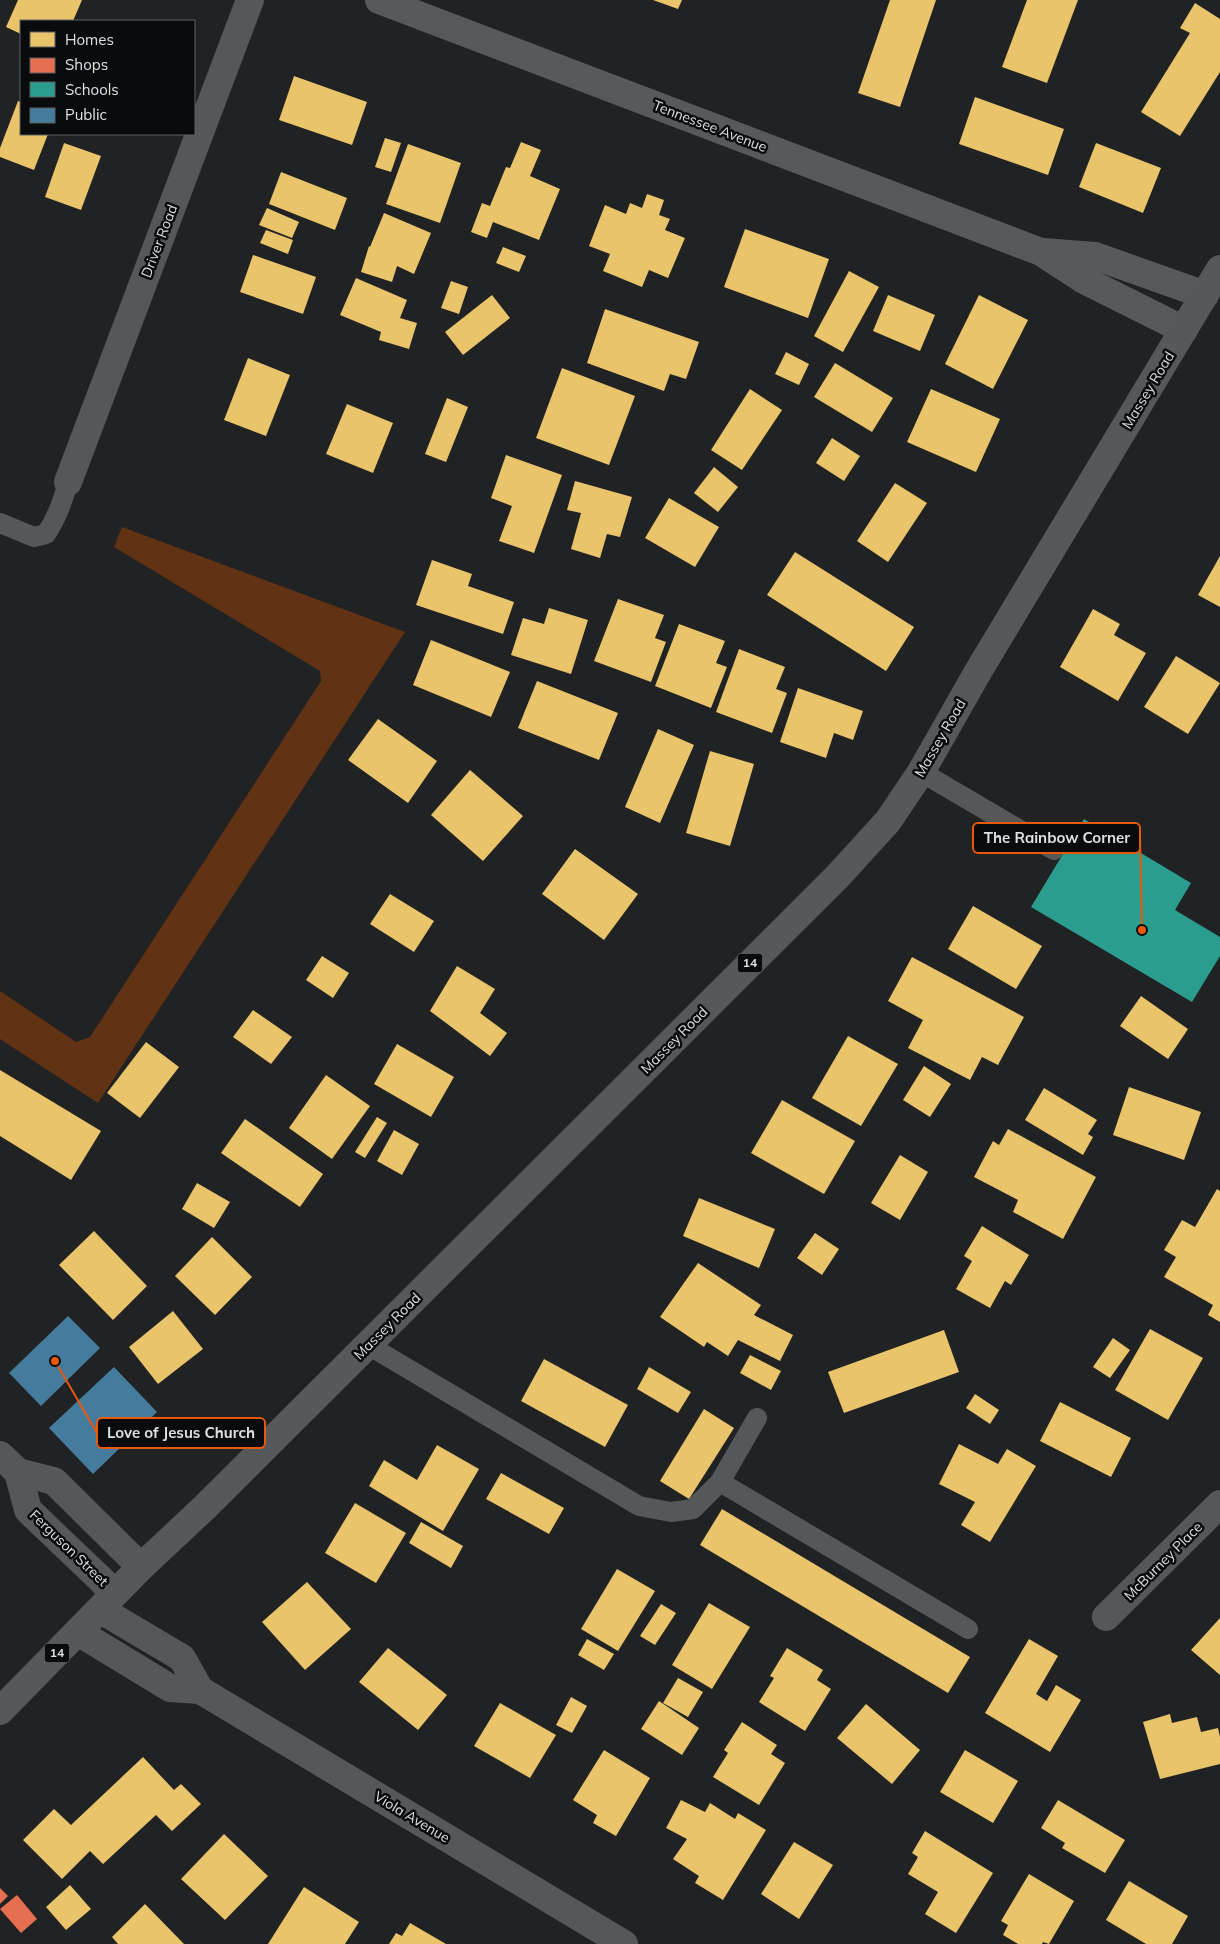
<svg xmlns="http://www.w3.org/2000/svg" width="1220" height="1944" font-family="Mulish,sans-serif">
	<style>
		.green { fill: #613214 }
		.homes { fill: #e9c46a }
		.shops { fill: #e76f51 }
		.schools { fill: #2a9d8f }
		.public { fill: #457b9d }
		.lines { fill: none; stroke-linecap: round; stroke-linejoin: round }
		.lane { stroke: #565758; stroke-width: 20 }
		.street { stroke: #565758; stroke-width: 28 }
		.secondary { stroke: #58595b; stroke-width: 28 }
		.primary { stroke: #57585a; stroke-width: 28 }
		.labels { text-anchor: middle; stroke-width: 5; stroke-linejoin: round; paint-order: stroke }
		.shield { fill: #0a0b0c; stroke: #9ea0a2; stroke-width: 1 }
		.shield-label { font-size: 12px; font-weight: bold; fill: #dee0e2 }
		.street-label { font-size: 14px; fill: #dee0e2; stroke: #0a0b0c }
		.leader { fill: none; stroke: #e8590c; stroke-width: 2 }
		.callout-dot { fill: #e8590c; stroke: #0a0b0c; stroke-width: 2 }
		.callout { fill: #0a0b0c; stroke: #e8590c; stroke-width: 2 }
		.callout-label { font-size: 15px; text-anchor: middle; font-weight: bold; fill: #dee0e2 }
	</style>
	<rect width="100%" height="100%" fill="#202224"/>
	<polygon class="green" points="122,527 405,632 98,1103 0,1039 0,991 76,1042 90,1037 321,681 320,671 114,547"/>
	<g class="homes">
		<polygon points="18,0 82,0 73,21 21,21 21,34 6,27"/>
		<polygon points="653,0 682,0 678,9"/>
		<polygon points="890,0 936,0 900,107 858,93"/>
		<polygon points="1027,0 1078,0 1047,83 1002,67"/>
		<polygon points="1195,3 1220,19 1220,72 1180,136 1141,112 1190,33 1180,28"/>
		<polygon points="294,76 367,102 352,145 279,120"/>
		<polygon points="975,97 1064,129 1048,175 959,144"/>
		<polygon points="18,101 21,102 21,134 48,134 34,170 0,157 0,148"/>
		<polygon points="385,138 401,143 391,172 375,167"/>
		<polygon points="521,142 541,150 530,176 560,189 539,240 493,222 487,238 471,232 482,203 490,206 506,167 510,168"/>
		<polygon points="64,143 101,156 81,210 45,197"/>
		<polygon points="1096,143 1161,168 1143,213 1079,187"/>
		<polygon points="408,144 461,163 440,223 386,204"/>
		<polygon points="281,172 347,198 335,230 269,204"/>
		<polygon points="647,194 664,200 659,215 670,219 665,230 685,238 668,278 649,270 642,287 603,271 610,254 589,246 605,205 626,214 630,203 642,208"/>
		<polygon points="267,208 299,222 292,238 259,225"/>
		<polygon points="384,213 431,233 414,274 397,266 392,282 361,272 369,246 370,247"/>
		<polygon points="745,229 829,259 808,318 724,287"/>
		<polygon points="266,230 293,240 288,254 260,243"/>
		<polygon points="503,247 526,256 519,272 496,263"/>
		<polygon points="253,255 316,277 303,314 240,292"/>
		<polygon points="849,271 879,287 843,352 814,336"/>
		<polygon points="356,278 407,300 400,318 417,323 409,349 379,340 381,332 340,315"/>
		<polygon points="451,281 468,287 459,314 441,308"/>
		<polygon points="492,295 510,318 463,355 445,332"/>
		<polygon points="888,295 935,315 920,351 873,331"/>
		<polygon points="979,295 1028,320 993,389 945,364"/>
		<polygon points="605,309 699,342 686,379 670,374 664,391 587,363"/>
		<polygon points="786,352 809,364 799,385 775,374"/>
		<polygon points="248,358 290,375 266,436 224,420"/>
		<polygon points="835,363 893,398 872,432 814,397"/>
		<polygon points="562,368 635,396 609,465 536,438"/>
		<polygon points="750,389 782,410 742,470 711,450"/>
		<polygon points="931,389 1000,419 976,472 907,442"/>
		<polygon points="447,398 468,407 446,462 425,454"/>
		<polygon points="347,404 393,423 373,473 326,454"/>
		<polygon points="832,438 860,456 844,481 816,463"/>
		<polygon points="506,455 562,475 534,553 499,541 512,506 491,498"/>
		<polygon points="714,467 738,487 718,512 694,493"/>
		<polygon points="575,481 632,497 620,537 607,534 600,558 571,549 581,513 567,510"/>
		<polygon points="895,483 927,503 888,562 857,541"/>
		<polygon points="669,498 719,527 695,567 645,538"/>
		<polygon points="795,552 914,627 886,671 767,595"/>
		<polygon points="1220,556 1220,607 1198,595"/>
		<polygon points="432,560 472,574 468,586 514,602 503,634 416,605"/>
		<polygon points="618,599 664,615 655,638 666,642 651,682 594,661"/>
		<polygon points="549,608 588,620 571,674 511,655 523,618 544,624"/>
		<polygon points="1093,609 1120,624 1114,635 1146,653 1118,701 1060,667"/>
		<polygon points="679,624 725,641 716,663 727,667 711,708 655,686"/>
		<polygon points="431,640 510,672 491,717 413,685"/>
		<polygon points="739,649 785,667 776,689 787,693 772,733 716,712"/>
		<polygon points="1176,656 1220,683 1188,734 1144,707"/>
		<polygon points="537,681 618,713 599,760 518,728"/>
		<polygon points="798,688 863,711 853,740 834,733 826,758 780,742"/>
		<polygon points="378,719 437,761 408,803 348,760"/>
		<polygon points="658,729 694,745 660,823 625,807"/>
		<polygon points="710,751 754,764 730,846 686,833"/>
		<polygon points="470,770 523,816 483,861 431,815"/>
		<polygon points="575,849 638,894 604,940 542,894"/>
		<polygon points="390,894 434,921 414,952 370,924"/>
		<polygon points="973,906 1042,946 1016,989 948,949"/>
		<polygon points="322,956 349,973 333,998 306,980"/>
		<polygon points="912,957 1024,1017 998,1065 982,1057 970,1080 908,1048 923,1020 888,1001"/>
		<polygon points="457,966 495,989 480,1013 507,1033 490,1056 430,1011"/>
		<polygon points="1141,996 1188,1029 1168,1059 1120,1026"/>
		<polygon points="253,1010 292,1037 271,1064 233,1037"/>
		<polygon points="848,1036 898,1064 861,1126 812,1098"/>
		<polygon points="146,1042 179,1067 140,1118 107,1093"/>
		<polygon points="397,1044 454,1077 431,1117 374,1084"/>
		<polygon points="924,1066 951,1084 930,1117 903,1100"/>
		<polygon points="0,1070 101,1131 71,1180 0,1136"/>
		<polygon points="326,1075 370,1106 332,1159 289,1128"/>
		<polygon points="1129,1087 1201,1112 1184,1160 1113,1135"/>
		<polygon points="1044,1088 1097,1120 1088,1134 1093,1137 1083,1155 1025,1120"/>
		<polygon points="782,1100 855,1141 824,1194 751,1153"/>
		<polygon points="377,1117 387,1123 365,1158 355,1152"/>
		<polygon points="245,1119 323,1174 300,1207 221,1153"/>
		<polygon points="1008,1129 1096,1177 1063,1239 1013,1212 1018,1200 974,1177 993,1141 999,1145"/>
		<polygon points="394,1130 419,1144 402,1175 377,1161"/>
		<polygon points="900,1155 928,1172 900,1220 871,1203"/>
		<polygon points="197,1183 230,1202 214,1228 182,1209"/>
		<polygon points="1217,1189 1220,1191 1220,1322 1208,1315 1213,1305 1164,1277 1176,1257 1164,1250 1182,1220 1195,1227"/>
		<polygon points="699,1198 775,1229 759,1268 683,1236"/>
		<polygon points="982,1226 1029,1255 1011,1285 1005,1281 990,1308 956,1289 972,1261 964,1256"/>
		<polygon points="94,1231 147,1286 113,1320 59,1265"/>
		<polygon points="815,1233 839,1249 822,1275 797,1258"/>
		<polygon points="212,1237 252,1277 215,1315 175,1276"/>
		<polygon points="698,1263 761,1305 754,1315 793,1335 780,1361 738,1340 728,1356 707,1342 704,1347 660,1317"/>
		<polygon points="173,1311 203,1349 158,1384 129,1347"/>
		<polygon points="1150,1329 1203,1358 1168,1420 1115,1390"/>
		<polygon points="944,1330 959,1372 844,1413 828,1372"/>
		<polygon points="1113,1338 1130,1350 1110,1378 1093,1367"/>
		<polygon points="750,1355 781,1371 771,1390 740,1373"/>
		<polygon points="544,1359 628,1405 605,1447 521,1401"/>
		<polygon points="649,1367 691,1392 678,1413 637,1389"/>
		<polygon points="975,1394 999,1410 990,1424 966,1408"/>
		<polygon points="1060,1402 1131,1438 1111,1477 1040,1441"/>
		<polygon points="704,1409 734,1428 689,1499 660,1481"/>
		<polygon points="959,1444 998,1464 1007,1449 1036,1466 990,1542 961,1525 975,1502 939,1484"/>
		<polygon points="437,1445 479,1469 443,1531 369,1486 384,1460 417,1480"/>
		<polygon points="501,1473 564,1508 549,1534 486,1499"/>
		<polygon points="355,1503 406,1533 376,1583 325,1553"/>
		<polygon points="722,1509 970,1657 948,1693 700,1545"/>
		<polygon points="421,1522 463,1546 451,1568 409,1543"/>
		<polygon points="617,1569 655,1591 618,1651 581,1629"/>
		<polygon points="307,1582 351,1629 305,1670 262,1622"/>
		<polygon points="709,1603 750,1627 712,1689 672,1665"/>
		<polygon points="661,1604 676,1613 655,1645 640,1636"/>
		<polygon points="1220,1618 1220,1675 1191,1650"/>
		<polygon points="587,1639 614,1654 604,1670 578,1655"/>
		<polygon points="1029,1639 1058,1656 1036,1694 1047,1701 1056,1685 1081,1700 1050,1752 985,1713"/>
		<polygon points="388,1648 447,1695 418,1730 359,1682"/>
		<polygon points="787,1648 823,1670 817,1680 831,1689 805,1731 759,1702 774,1678 770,1676"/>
		<polygon points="678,1678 703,1692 688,1717 663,1703"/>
		<polygon points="571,1697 587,1706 572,1733 556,1725"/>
		<polygon points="659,1701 699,1728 682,1755 641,1729"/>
		<polygon points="500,1703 556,1735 530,1778 474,1746"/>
		<polygon points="866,1704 920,1750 892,1784 837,1738"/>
		<polygon points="1170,1714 1172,1723 1197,1717 1201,1732 1218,1728 1220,1737 1220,1764 1160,1779 1143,1722"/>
		<polygon points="742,1722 777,1745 771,1754 785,1763 759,1805 713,1777 728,1753 724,1750"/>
		<polygon points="604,1750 650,1778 616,1836 593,1823 597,1815 573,1800"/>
		<polygon points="965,1750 1018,1781 993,1823 940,1792"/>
		<polygon points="143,1757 174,1790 181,1784 201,1804 172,1831 156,1815 103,1864 90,1851 62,1879 23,1840 54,1809 71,1825"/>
		<polygon points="681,1800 705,1812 710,1803 735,1819 738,1813 766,1830 723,1900 695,1883 699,1876 673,1859 687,1839 666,1828"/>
		<polygon points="1058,1800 1125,1840 1105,1873 1062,1848 1065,1843 1041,1828"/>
		<polygon points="925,1831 993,1873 956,1933 925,1914 938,1892 908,1874 918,1857 912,1853"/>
		<polygon points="224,1834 268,1876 225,1920 181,1879"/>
		<polygon points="794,1842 833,1865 799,1919 761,1894"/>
		<polygon points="1029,1874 1074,1901 1049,1944 1043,1942 1042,1944 1018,1944 1003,1935 1008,1925 1001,1921"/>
		<polygon points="1129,1881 1188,1916 1172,1944 1146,1944 1106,1920"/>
		<polygon points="70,1885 91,1909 66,1930 46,1907"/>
		<polygon points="304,1887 359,1922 345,1944 268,1944"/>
		<polygon points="145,1904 184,1944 118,1944 112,1937"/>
		<polygon points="410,1923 446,1944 389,1944 396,1933 402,1936"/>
	</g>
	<g class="shops">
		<polygon points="0,1888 8,1896 0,1904"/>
		<polygon points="17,1895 37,1919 21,1933 0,1909"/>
	</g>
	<polygon class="schools" points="1084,819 1191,883 1175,910 1220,937 1220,956 1192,1002 1031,907"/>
	<g class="public">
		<polygon points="68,1316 100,1348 41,1406 9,1373"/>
		<polygon points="114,1367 157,1412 93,1474 49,1428"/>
	</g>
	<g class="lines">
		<g class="lane">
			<path d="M0,523L34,537L46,534C57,518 63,501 68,482"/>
			<polyline points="921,772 1054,850"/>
			<polyline points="368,1345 639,1506 671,1512 693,1509 720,1482 757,1418"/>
			<polyline points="720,1482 968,1629"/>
		</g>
		<g class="street">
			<polyline points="68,482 250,0"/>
			<polyline points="0,1455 18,1472 28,1510 115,1593"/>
			<polyline points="18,1472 54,1481 141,1567"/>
			<polyline points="101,1610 182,1658 200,1690"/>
			<polyline points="1106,1617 1220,1504"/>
			<polyline points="78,1632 170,1688 200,1690 624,1944"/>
		</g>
		<g class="secondary">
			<polyline points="379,0 1041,252 1084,280 1184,330"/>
			<polyline points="1043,252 1095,256 1205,295"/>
		</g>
		<polyline class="primary" points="0,1711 141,1567 204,1508 837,877 888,821 921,772 979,670 1220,269"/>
	</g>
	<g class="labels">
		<g class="shield">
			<rect x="737.5" y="953.5" width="25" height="19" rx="4"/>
			<rect x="44.5" y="1643.5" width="25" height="19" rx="4"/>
		</g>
		<g class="shield-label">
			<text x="750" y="967">14</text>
			<text x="57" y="1657">14</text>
		</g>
		<g class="street-label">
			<text transform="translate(710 126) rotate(21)" y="5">Tennessee Avenue</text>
			<text transform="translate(159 241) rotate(-69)" y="5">Driver Road</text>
			<text transform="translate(1148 390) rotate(-59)" y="5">Massey Road</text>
			<text transform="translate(940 738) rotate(-60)" y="5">Massey Road</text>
			<text transform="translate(674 1040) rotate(-45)" y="5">Massey Road</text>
			<text transform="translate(387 1326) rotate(-45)" y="5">Massey Road</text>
			<text transform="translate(69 1548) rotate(44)" y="5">Ferguson Street</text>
			<text transform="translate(1163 1561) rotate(-45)" y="5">McBurney Place</text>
			<text transform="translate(412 1817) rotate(31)" y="5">Viola Avenue</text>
		</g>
	</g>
	<path class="leader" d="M1142 930L1140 838M55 1361L97 1433"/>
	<g class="callout-dot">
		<circle cx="1142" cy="930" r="5"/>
		<circle cx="55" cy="1361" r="5"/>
	</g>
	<g class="callout">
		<rect x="973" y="823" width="167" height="30" rx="5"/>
		<rect x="97" y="1418" width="168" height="30" rx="5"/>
	</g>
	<g class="callout-label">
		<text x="1057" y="843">The Rainbow Corner</text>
		<text x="181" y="1438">Love of Jesus Church</text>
	</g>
	<rect x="20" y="20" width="175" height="115" fill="#0a0b0c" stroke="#5f6062"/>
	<rect x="30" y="32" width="25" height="15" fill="#e9c46a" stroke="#5f6062"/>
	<text x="65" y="45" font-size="15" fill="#dee0e2">Homes</text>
	<rect x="30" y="58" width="25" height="15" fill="#e76f51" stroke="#5f6062"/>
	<text x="65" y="70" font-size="15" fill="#dee0e2">Shops</text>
	<rect x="30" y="82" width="25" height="15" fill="#2a9d8f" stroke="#5f6062"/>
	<text x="65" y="95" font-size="15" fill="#dee0e2">Schools</text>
	<rect x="30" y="108" width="25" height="15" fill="#457b9d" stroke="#5f6062"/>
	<text x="65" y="120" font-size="15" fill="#dee0e2">Public</text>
</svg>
